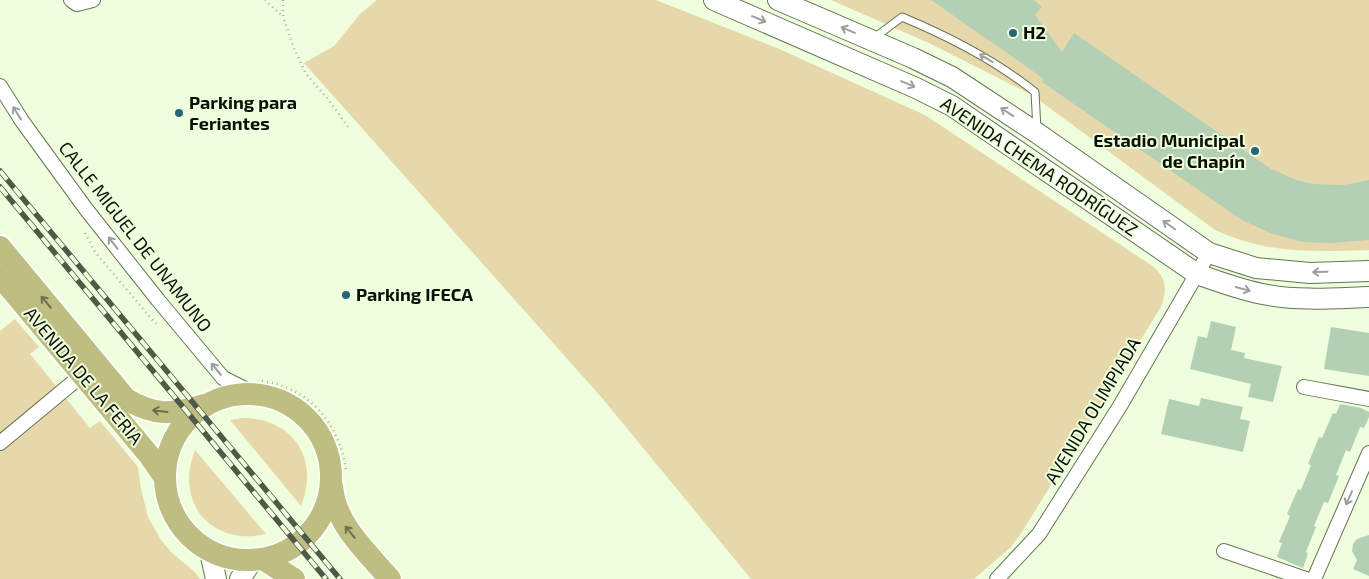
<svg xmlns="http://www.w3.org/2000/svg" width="1369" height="579" font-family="'Exo 2',sans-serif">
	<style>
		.green { fill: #e7d8ac }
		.building { fill: #b3cfb4 }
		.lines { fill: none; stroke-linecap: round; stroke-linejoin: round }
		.lane-casing { stroke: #667456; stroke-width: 9 }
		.street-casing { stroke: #667456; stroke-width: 16 }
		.secondary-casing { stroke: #667456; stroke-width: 22 }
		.primary-casing { stroke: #fff; stroke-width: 25 }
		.path { stroke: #a6b399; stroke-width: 2.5; stroke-dasharray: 1 4; stroke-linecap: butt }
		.lane { stroke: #fff; stroke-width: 7 }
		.street { stroke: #fff; stroke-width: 14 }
		.secondary { stroke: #fff; stroke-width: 20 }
		.primary { stroke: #bebe83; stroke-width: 22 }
		.rail-casing { stroke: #505847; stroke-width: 5.5 }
		.rail { stroke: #efffdd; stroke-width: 4; stroke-dasharray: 11; stroke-linecap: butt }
		.oneway { stroke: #9d9f9b }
		.oneway2 { stroke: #6d704b }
		.poi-dot { fill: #246679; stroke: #efffdd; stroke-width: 2 }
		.labels { text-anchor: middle; stroke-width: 4; stroke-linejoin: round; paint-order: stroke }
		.poi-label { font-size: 18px; font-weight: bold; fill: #0b1006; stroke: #efffdd; text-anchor: start }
		.street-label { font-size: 18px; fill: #0b1006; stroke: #efffdd }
	</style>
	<rect width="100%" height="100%" fill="#efffdd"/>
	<g class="green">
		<path d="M377,0H656L777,48L925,115L1154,267C1167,279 1167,292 1161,307L1022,532L1011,547L974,579H751L602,398L304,63L334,46L361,13Z"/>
		<path d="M831,0H1369V250C1312,252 1268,254 1215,230L1032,95L931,44Z"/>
		<polygon points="15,319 39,347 30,354 90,428 100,421 138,467 141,489 148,517 161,540 172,553 195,572 200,579 0,579 0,331"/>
		<path d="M242,418C293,418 320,459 301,506L230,420Z"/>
		<path d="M195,450L266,534C211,547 174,502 195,450Z"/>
	</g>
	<g class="building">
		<polygon points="931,0 1034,0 1042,7 1035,15 1062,52 1074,33 1271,169 1297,180 1312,184 1344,185 1369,180 1369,240 1331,243 1303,242 1270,233 1242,220 1042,82 1044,79"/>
		<polygon points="1211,321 1236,327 1231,350 1245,353 1244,358 1282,366 1273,402 1248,397 1251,384 1190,369 1198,336 1207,338"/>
		<polygon points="1331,327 1369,333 1369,376 1324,369"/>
		<polygon points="1201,398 1243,407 1240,419 1250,421 1243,452 1161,434 1169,399 1199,406"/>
		<polygon points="1340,404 1361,408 1369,412 1369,417 1364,428 1360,427 1350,452 1346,450 1336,475 1339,476 1328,503 1324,502 1314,526 1316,527 1306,552 1308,553 1303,568 1277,557 1282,543 1279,542 1290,516 1287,514 1298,489 1301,490 1311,465 1308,464 1319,437 1322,438 1333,413 1336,414"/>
		<polygon points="1369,535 1369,576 1353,569 1357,560 1352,551 1353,544 1357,539"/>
	</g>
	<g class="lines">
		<defs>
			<path id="lane" d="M874,38L902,17C950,37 995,60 1035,92L1037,130"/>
			<g id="street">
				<polyline points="71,0 77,4 93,0"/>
				<polyline points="0,86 22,121 86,209 158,300 223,378 257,395"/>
				<polyline points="1304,387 1369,399"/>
				<polyline points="0,443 82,375"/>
				<polyline points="1224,551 1306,579"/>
				<polyline points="997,579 1039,534 1120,406 1209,253"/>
				<polyline points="1314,579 1369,453"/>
			</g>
			<g id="secondary">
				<path d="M714,0L916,88L952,106L1197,274C1220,282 1243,291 1268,295C1301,301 1336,298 1369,297"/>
				<polyline points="778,0 913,58 952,77 1037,133 1209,253 1256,268 1310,273 1369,271"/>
				<polyline points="210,552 216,579"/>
				<polyline points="240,579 252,561"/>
			</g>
			<g id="primary">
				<path d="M0,247L126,399C155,416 172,415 204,405"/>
				<polyline points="0,276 149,455 165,478"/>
				<circle cx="248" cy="477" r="83"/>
				<path d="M332,486C335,524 366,551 390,579"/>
				<polyline points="263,559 294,579"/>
			</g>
		</defs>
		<use href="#lane" class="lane-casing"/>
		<use href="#street" class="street-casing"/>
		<use href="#secondary" class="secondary-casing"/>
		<use href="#primary" class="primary-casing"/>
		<g class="path">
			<polyline points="265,0 282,16"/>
			<polyline points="283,0 283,16 293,46 306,74 328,99 348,127"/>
			<polyline points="85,233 95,252 155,323 159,324"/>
			<path d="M262,381C310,387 341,426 346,472"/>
		</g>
		<use href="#lane" class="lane"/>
		<use href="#street" class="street"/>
		<use href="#secondary" class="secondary"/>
		<use href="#primary" class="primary"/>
		<defs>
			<g id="rail">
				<polyline points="0,171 340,579"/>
				<polyline points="0,187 326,579"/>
			</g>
		</defs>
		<use href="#rail" class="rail-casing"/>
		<use href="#rail" class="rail"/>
	</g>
	<defs><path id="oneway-shaft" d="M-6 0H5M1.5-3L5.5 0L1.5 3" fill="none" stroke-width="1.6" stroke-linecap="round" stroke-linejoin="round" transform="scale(1.25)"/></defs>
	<g class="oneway">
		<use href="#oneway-shaft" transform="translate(759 19) rotate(23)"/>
		<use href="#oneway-shaft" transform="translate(848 30) rotate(-157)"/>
		<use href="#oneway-shaft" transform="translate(986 58) rotate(-149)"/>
		<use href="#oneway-shaft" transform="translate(908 84) rotate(23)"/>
		<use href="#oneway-shaft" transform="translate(1007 112) rotate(-146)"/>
		<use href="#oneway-shaft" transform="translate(17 113) rotate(-122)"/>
		<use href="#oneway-shaft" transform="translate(1169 225) rotate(-145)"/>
		<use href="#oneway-shaft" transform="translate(113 243) rotate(-128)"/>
		<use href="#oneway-shaft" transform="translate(1320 272) rotate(179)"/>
		<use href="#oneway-shaft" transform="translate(1243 289) rotate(15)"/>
		<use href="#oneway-shaft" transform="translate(216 369) rotate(-130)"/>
		<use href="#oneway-shaft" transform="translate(1349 498) rotate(114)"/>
	</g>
	<g class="oneway2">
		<use href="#oneway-shaft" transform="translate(46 302) rotate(-130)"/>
		<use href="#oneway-shaft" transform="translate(160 411) rotate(-173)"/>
		<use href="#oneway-shaft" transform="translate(350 532) rotate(-129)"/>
	</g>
	<g class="poi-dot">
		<circle cx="1013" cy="33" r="5"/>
		<circle cx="179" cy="113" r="5"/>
		<circle cx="1255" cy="151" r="5"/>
		<circle cx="346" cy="295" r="5"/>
	</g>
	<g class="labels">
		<g class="poi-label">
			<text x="1023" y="39">H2</text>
			<text x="189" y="109">Parking para<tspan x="189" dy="21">Feriantes</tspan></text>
			<text x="1245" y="147" text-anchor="end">Estadio Municipal<tspan x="1245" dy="21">de Chapín</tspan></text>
			<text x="356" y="301">Parking IFECA</text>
		</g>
		<g class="street-label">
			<text transform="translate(1039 167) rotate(34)" y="6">AVENIDA CHEMA RODRÍGUEZ</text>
			<text transform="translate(135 237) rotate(52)" y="6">CALLE MIGUEL DE UNAMUNO</text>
			<text transform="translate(83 376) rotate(50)" y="6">AVENIDA DE LA FERIA</text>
			<text transform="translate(1093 411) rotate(-59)" y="6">AVENIDA OLIMPIADA</text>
		</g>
	</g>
</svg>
